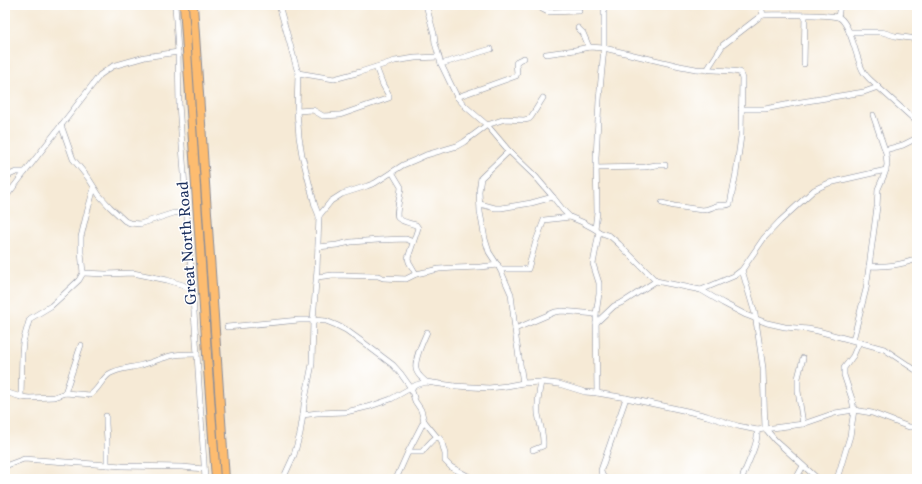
<svg xmlns="http://www.w3.org/2000/svg" width="922" height="484" font-family="Vollkorn,serif">
	<style>
		.lines { fill: none; stroke-linecap: round; stroke-linejoin: round }
		.minor-casing { stroke: #888c9a; stroke-width: 6 }
		.primary-casing { stroke: #888c9a; stroke-width: 10 }
		.minor { stroke: #fff; stroke-width: 5 }
		.primary { stroke: #fdbc6f; stroke-width: 8 }
		.labels { text-anchor: middle; stroke-width: 3; stroke-linejoin: round; paint-order: stroke }
		.street-label { font-size: 16px; fill: #1b2f5e; stroke: #fff }
	</style>
	<rect width="100%" height="100%" fill="#fff"/>
	<filter id="ink" filterUnits="userSpaceOnUse"><feTurbulence type="fractalNoise" baseFrequency=".025" numOctaves="2"/><feDisplacementMap in="SourceGraphic" scale="8" xChannelSelector="R" yChannelSelector="G"/><feConvolveMatrix kernelMatrix="1 2 1 2 8 2 1 2 1" color-interpolation-filters="sRGB"/></filter>
	<filter id="wash" filterUnits="userSpaceOnUse"><feTurbulence type="fractalNoise" baseFrequency=".012" numOctaves="4" result="noise"/><feDisplacementMap in="SourceGraphic" scale="16" xChannelSelector="R" yChannelSelector="G"/><feGaussianBlur stdDeviation="0.9" result="paint"/><feColorMatrix in="noise" values="0 0 0 0 0 0 0 0 0 0 0 0 0 0 0 0 0 1.4 0 .05"/><feComposite in="paint" operator="in"/></filter>
	<g filter="url(#wash)">
		<rect width="100%" height="100%" fill="#f6ead6"/>
	</g>
	<g filter="url(#ink)">
		<g class="lines">
			<defs>
				<g id="minor">
					<polyline points="175,5 178,52 179,104 197,354 205,479"/>
					<polyline points="279,5 298,73 297,111 299,137 302,155 315,206 319,216 317,269 313,320 312,364 304,405 303,415 300,434 294,455 283,479"/>
					<polyline points="426,5 434,34 435,43 441,64 457,97 466,107 487,125 509,151 536,177 553,197 563,210 570,217 582,222 595,229 599,232 610,236 619,244 656,281 701,290 723,303 746,315 767,323 785,327 808,329 818,331 884,349 917,371"/>
					<polyline points="539,5 542,9 548,12 579,11"/>
					<polyline points="761,5 763,15"/>
					<polyline points="838,17 840,5"/>
					<polyline points="578,28 583,33 589,47"/>
					<polyline points="849,32 882,32 895,36 917,39"/>
					<path d="M546,54L575,50L589,47L604,48L680,66L696,69L732,71L740,72L742,79L741,136L736,173L730,204C726,206 724,205 720,205C713,206 709,210 702,210L674,206L662,203"/>
					<polyline points="441,64 491,49"/>
					<polyline points="804,64 805,15"/>
					<path d="M707,70L723,45L758,18L763,15C776,15 832,13 840,18C851,26 856,58 863,71C866,77 873,82 878,87L917,122"/>
					<polyline points="298,73 334,79 360,72 395,61 415,58 439,57"/>
					<polyline points="457,97 516,76 517,73 516,63 519,60 524,58"/>
					<polyline points="741,109 765,109 775,107 801,102 864,92 878,87"/>
					<polyline points="297,111 313,110 323,116 340,115 389,98 389,96 383,85 376,67"/>
					<polyline points="61,125 73,159 89,179 99,195 110,207 125,221 130,223 140,224 174,213 187,213"/>
					<polyline points="885,150 903,145 917,138"/>
					<polyline points="509,151 481,178 479,191 480,212 485,239 489,252 500,269 511,294 516,338 523,383"/>
					<polyline points="596,168 645,167 656,165 665,165"/>
					<path d="M392,172L401,187C401,193 395,214 398,218C401,221 412,224 416,225L418,228L408,258L409,262L416,274"/>
					<polyline points="5,177 16,172 25,172"/>
					<polyline points="5,198 100,75 113,66 145,57 178,52"/>
					<polyline points="480,204 495,208 501,208 531,203 553,197"/>
					<polyline points="319,216 331,201 342,194 367,186 375,183 403,165 415,160 426,155 457,146 464,142 487,125 505,119 524,120 529,119 531,117 543,98"/>
					<polyline points="595,229 597,212 596,158 599,100 604,48 604,5"/>
					<polyline points="318,247 337,245 351,242 378,240 406,239 413,242"/>
					<path d="M869,266C888,267 900,265 917,259"/>
					<polyline points="500,269 528,269 536,241 544,220 570,217"/>
					<polyline points="742,270 755,314 763,368 765,428 775,440 818,479"/>
					<polyline points="83,273 106,274 133,273 167,280 183,285 192,290"/>
					<polyline points="317,277 333,275 378,276 383,278 406,279 416,274 439,269 455,268 480,267 498,265"/>
					<polyline points="701,290 734,276 742,270 764,238 780,221 814,190 820,187 829,183 886,170"/>
					<polyline points="596,323 614,306 625,301 656,281"/>
					<polyline points="227,327 299,320 313,320 326,321 336,325 346,330 364,343 393,365 401,374 411,388 415,401 421,410 424,421 437,437 441,439 445,454 445,461 451,467 473,479"/>
					<polyline points="515,329 555,312 562,311 596,314"/>
					<polyline points="853,340 866,289 877,207 878,189 885,173 887,165 886,153 873,115"/>
					<path d="M426,382C422,378 417,375 416,369C414,359 423,341 427,332"/>
					<path d="M5,392L21,397L29,398L54,397L65,393L90,395C99,389 101,380 109,374C118,368 132,368 142,365C153,362 164,357 175,355C182,354 190,354 197,354"/>
					<polyline points="65,393 81,345"/>
					<polyline points="597,393 596,314 599,294 599,283 593,264 599,232"/>
					<polyline points="21,397 22,353 23,342 29,321 31,318 51,306 62,296 79,280 83,273 81,252 81,237 86,216 94,188"/>
					<polyline points="303,415 317,413 346,412 371,406 391,399 416,385 426,382 455,386 489,388 507,386 523,383 541,382 559,384 585,392 597,393 626,398 687,411 707,416 738,426 757,430 803,424 835,413 854,410 872,413 909,427 917,427"/>
					<polyline points="106,416 106,424 107,440 107,465"/>
					<polyline points="803,424 798,391 798,378 803,358"/>
					<path d="M533,450L543,446C544,435 540,425 538,414C537,404 539,392 541,382"/>
					<path d="M408,452H422C426,447 432,439 437,437"/>
					<polyline points="5,466 24,459 122,466 182,467 204,469"/>
					<polyline points="396,479 408,452 424,421"/>
					<path d="M606,479C603,477 601,474 601,470L626,398"/>
					<path d="M742,479C746,465 759,444 757,430"/>
					<polyline points="796,479 803,466"/>
					<polyline points="837,479 850,436 854,410 852,399 844,375 844,368 853,356 859,342"/>
				</g>
				<g id="primary">
					<polyline points="184,5 208,369 216,479"/>
					<polyline points="193,5 225,479"/>
				</g>
			</defs>
			<use href="#minor" class="minor-casing"/>
			<use href="#primary" class="primary-casing"/>
			<use href="#minor" class="minor"/>
			<use href="#primary" class="primary"/>
		</g>
	</g>
	<g class="labels">
		<g class="street-label">
			<text transform="translate(186 243) rotate(-94)" y="6">Great North Road</text>
		</g>
	</g>
	<rect width="922" height="484" fill="none" stroke="#fff" stroke-width="20"/>
</svg>
